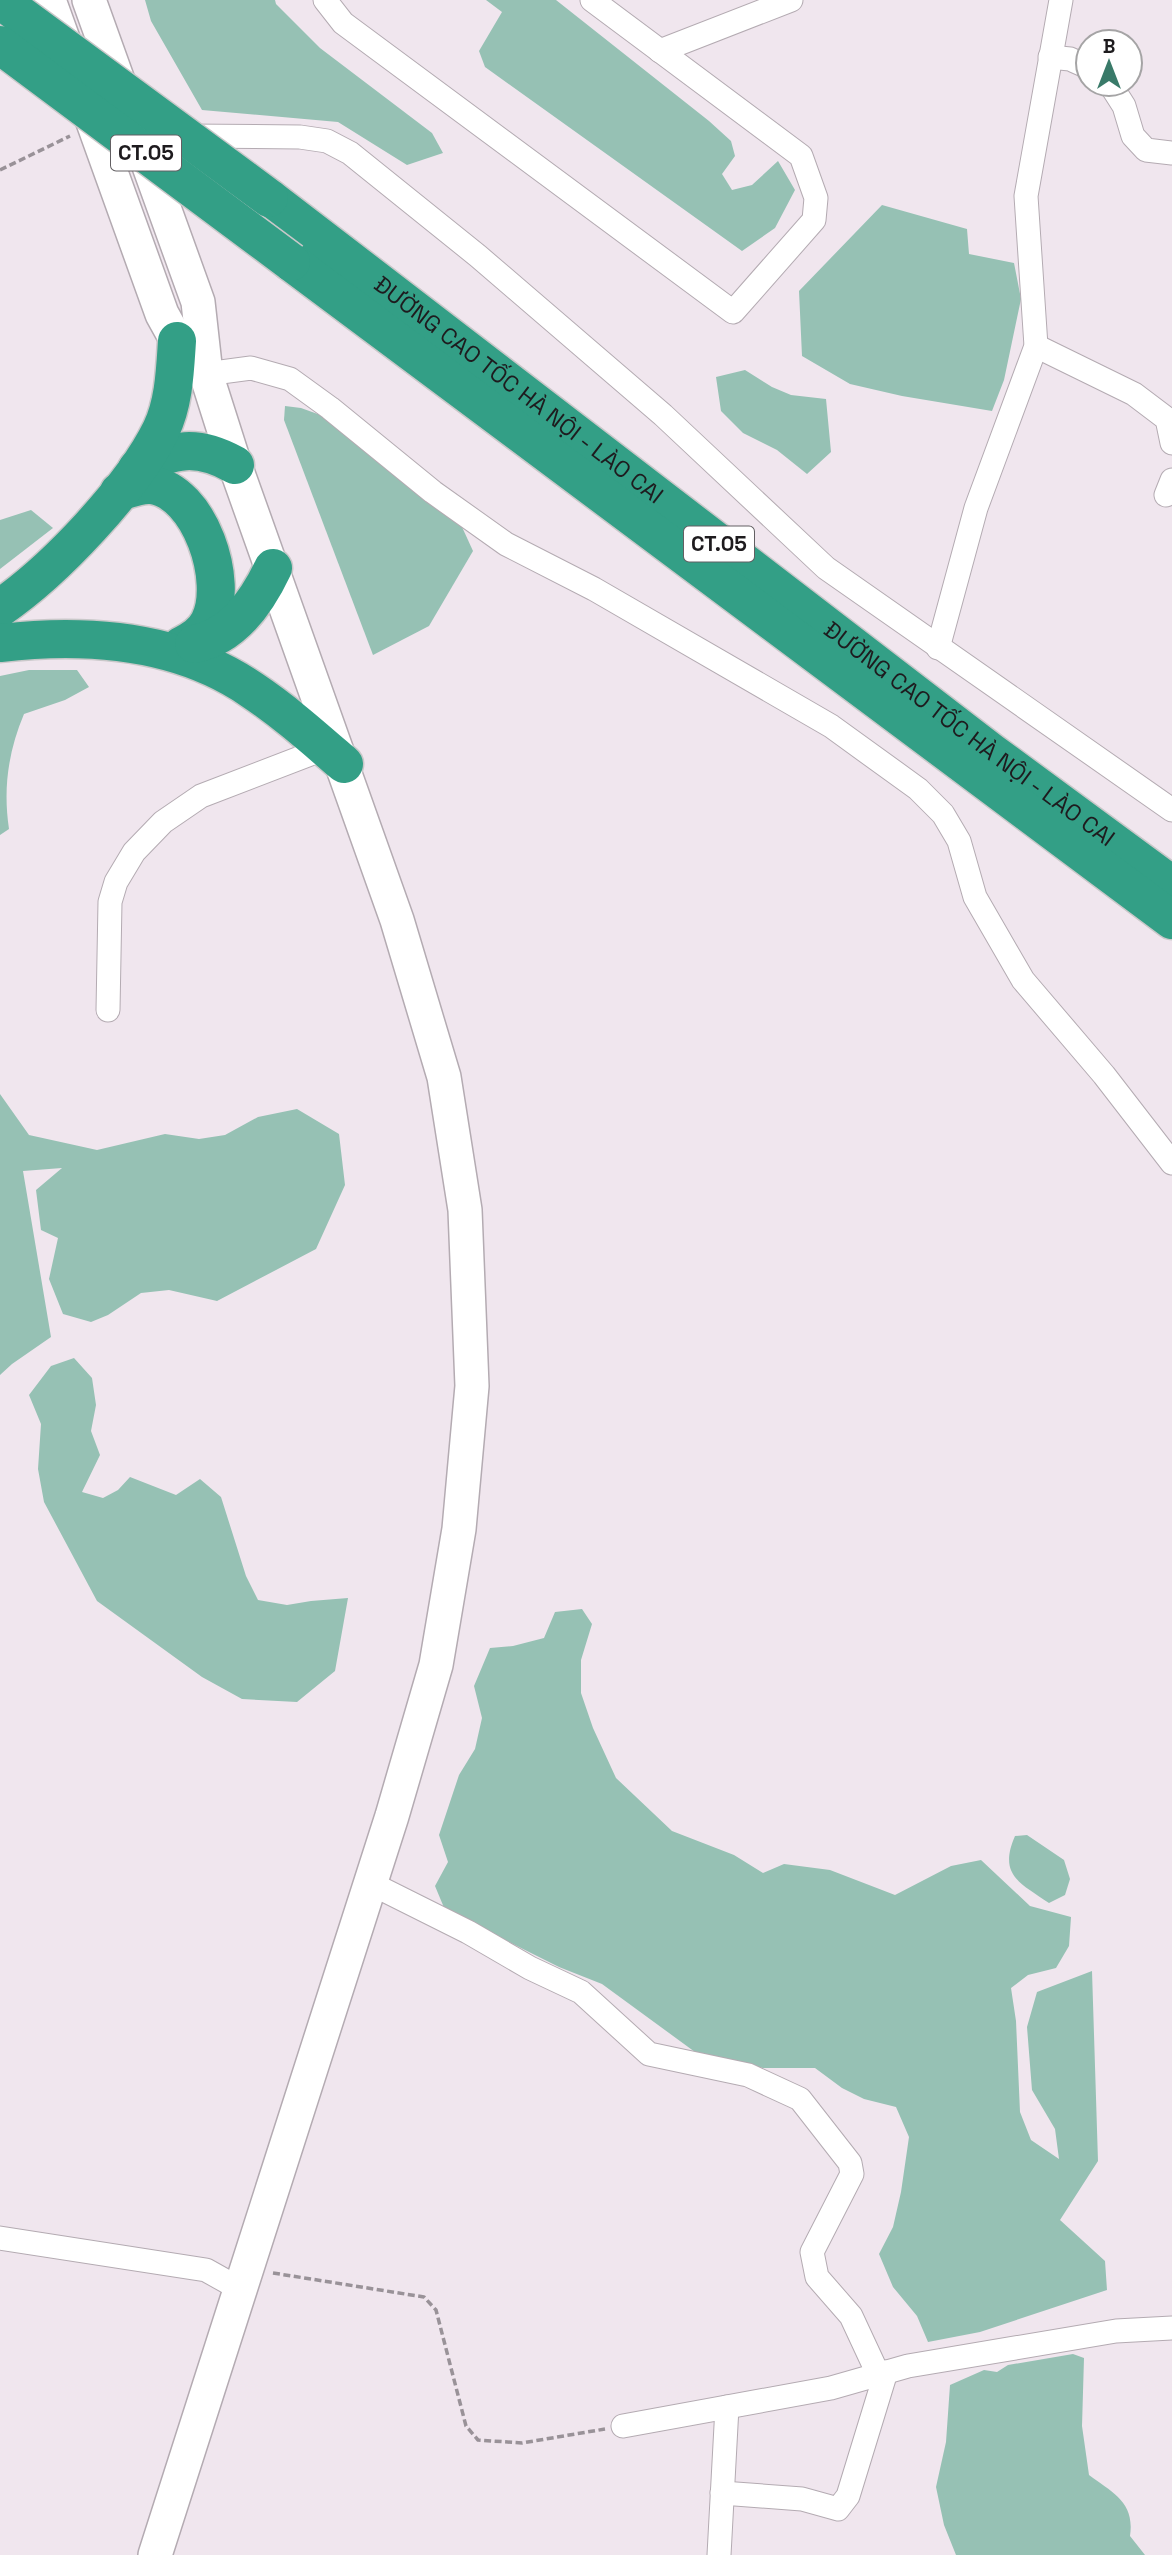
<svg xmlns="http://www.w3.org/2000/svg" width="1172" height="2555" font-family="'Space Grotesk',sans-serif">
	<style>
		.water { fill: #96c1b4 }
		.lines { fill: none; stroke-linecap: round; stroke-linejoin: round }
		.street-casing { stroke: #b4abb2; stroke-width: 25 }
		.secondary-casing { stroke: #b4abb2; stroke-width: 36 }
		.highway-casing { stroke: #c9c8c9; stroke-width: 41 }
		.path { stroke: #999298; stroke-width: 3.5; stroke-dasharray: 7 3.5; stroke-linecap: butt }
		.street { stroke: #fff; stroke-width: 23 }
		.secondary { stroke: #fff; stroke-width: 33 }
		.highway { stroke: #339f86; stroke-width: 38 }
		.highway-bridge-casing { stroke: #c9c8c9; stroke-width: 41; stroke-linecap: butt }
		.highway-bridge { stroke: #339f86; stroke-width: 38 }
		.labels { text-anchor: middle; stroke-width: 5; stroke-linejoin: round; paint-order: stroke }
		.shield { fill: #fff; stroke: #625f62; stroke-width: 2 }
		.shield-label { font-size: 21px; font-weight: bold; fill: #1e1b1e }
		.street-label { font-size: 23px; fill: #1e1b1e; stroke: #fff }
	</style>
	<rect width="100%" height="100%" fill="#f0e6ee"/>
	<g class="water">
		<polygon points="145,0 275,0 276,4 320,48 432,133 443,153 407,165 338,122 202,110 151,21"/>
		<polygon points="486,0 556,0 709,121 731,141 735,156 722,174 732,190 752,185 778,161 795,190 775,228 742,251 485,67 479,51 502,12"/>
		<polygon points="882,205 967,229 969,254 1014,263 1021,299 1004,380 992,411 902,396 850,384 802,356 799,291"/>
		<polygon points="745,370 772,387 791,395 826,399 831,452 807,474 777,450 743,433 721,411 716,377"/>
		<polygon points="285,406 301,408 326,417 457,516 473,551 429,626 373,655 284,420"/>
		<polygon points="31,510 53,528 0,569 0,520"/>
		<path d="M29,670H77L89,687L65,700L24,714C8,752 3,789 9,829L0,835V676Z"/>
		<polygon points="0,1094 29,1135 97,1150 165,1134 199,1139 225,1135 258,1117 297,1109 339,1134 345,1185 316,1249 217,1301 169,1290 141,1293 108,1315 91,1322 63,1314 49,1279 58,1238 41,1230 36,1190 62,1168 23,1171 51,1337 12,1364 0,1375"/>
		<polygon points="74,1358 92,1378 96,1405 91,1431 100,1455 82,1492 103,1498 118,1490 130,1477 176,1495 200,1479 221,1497 246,1576 258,1600 287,1605 311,1601 348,1598 335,1671 297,1702 242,1699 202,1677 97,1601 44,1502 38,1469 41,1424 29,1395 51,1366"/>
		<polygon points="582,1609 592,1624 581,1660 581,1693 593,1728 616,1778 672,1831 734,1855 763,1873 784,1864 830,1870 895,1895 951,1866 981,1860 1030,1906 1071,1917 1069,1946 1056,1968 1028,1975 1011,1988 1016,2021 1020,2112 1031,2140 1059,2159 1055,2129 1032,2090 1027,2027 1037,1992 1092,1971 1098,2161 1060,2220 1105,2261 1107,2290 980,2332 928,2342 917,2316 893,2287 879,2254 893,2227 901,2192 909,2137 896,2107 864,2099 842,2088 815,2068 763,2068 695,2052 602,1984 559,1967 445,1910 435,1886 448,1862 439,1835 459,1775 475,1749 482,1718 474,1686 490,1648 513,1646 544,1638 555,1612"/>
		<path d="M1027,1835L1064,1860L1070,1879L1065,1895L1049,1903C1020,1883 998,1875 1015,1836Z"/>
		<path d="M1073,2354L1084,2358L1082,2426L1089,2475C1113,2493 1135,2502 1130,2536L1145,2555H956L944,2525L936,2487L946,2442L950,2385L984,2370L997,2372L1008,2365Z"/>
	</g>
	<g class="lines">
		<defs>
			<g id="street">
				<polyline points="325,0 343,23 733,312 814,220 816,198 801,156 592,0"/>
				<polyline points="660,51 791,0"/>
				<polyline points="1050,57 1070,59 1088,67"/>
				<polyline points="1110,84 1124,106 1133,136 1146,150 1172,153"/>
				<polyline points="186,136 300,137 327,141 350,153 478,256 663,415 826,568 1172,810"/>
				<polyline points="1036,346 1134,394 1167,419 1172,443"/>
				<polyline points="206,374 251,368 290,379 330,408 433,492 506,544 594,589 831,726 918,789 943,814 959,841 975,897 1023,980 1104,1075 1172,1163"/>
				<polyline points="1166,495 1172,480"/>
				<polyline points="938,648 976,508 1036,346 1026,196 1061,0"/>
				<polyline points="108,1010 110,902 116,882 134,852 163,822 201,796 326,748"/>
				<polyline points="370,1883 468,1932 530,1968 581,1992 649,2054 748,2075 800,2099 850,2163 852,2174 812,2252 817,2277 851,2316 878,2374"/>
				<polyline points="0,2238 206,2270 240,2289"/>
				<polyline points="623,2426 831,2388 908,2366 1116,2331 1172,2328"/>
				<polyline points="722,2493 802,2499 838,2509 848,2496 886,2372"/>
				<polyline points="719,2555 727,2407"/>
			</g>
			<g id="secondary">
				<polyline points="49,0 162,314 177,341 193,359"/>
				<polyline points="89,0 125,100"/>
				<polyline points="141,144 198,302 206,374 235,465 397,920 444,1077 465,1210 472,1386 459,1529 436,1665 392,1816 155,2555"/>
			</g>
			<g id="highway">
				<path id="s1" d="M269,198L991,752L1172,885"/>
				<polyline points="291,262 1172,920"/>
				<path d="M137,469C173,448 197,444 235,465"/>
				<path d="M119,492C129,489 140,484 151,485C200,491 230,582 209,622C203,634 192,640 181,646"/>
				<path d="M0,608C54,571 132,489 161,430C174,403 175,371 177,341"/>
				<path d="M0,643C87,633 178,639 252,690C285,712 314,738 344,764"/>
				<path d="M194,644C232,637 257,602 273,568"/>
			</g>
		</defs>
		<use href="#street" class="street-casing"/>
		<use href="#secondary" class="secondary-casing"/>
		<use href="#highway" class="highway-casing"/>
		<g class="path">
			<polyline points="0,170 70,136"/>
			<polyline points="273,2273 424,2297 436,2310 466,2426 478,2440 522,2443 605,2429"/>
		</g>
		<use href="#street" class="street"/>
		<use href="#secondary" class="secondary"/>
		<use href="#highway" class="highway"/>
		<defs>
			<g id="highway-bridge">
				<polyline points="0,0 269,198"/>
				<polyline points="0,45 291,262"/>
			</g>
		</defs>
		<use href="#highway-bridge" class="highway-bridge-casing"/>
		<use href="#highway-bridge" class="highway-bridge"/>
	</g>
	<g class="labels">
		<g class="shield">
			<rect x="111" y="135.5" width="70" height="35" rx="5"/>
			<rect x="684" y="526.5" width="70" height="35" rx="5"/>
		</g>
		<g class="shield-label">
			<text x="146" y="160">CT.05</text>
			<text x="719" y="551">CT.05</text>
		</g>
		<g class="street-label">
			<text dy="8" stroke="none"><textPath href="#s1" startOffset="315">ĐƯỜNG CAO TỐC HÀ NỘI - LÀO CAI</textPath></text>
			<text dy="8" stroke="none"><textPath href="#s1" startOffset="882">ĐƯỜNG CAO TỐC HÀ NỘI - LÀO CAI</textPath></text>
		</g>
	</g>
	<g transform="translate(1109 63)"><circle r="33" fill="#ffffff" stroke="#a5a4a5" stroke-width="2"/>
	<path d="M0-5L12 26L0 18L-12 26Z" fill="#397a69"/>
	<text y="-10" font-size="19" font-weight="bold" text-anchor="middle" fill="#1e1b1e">B</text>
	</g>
</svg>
